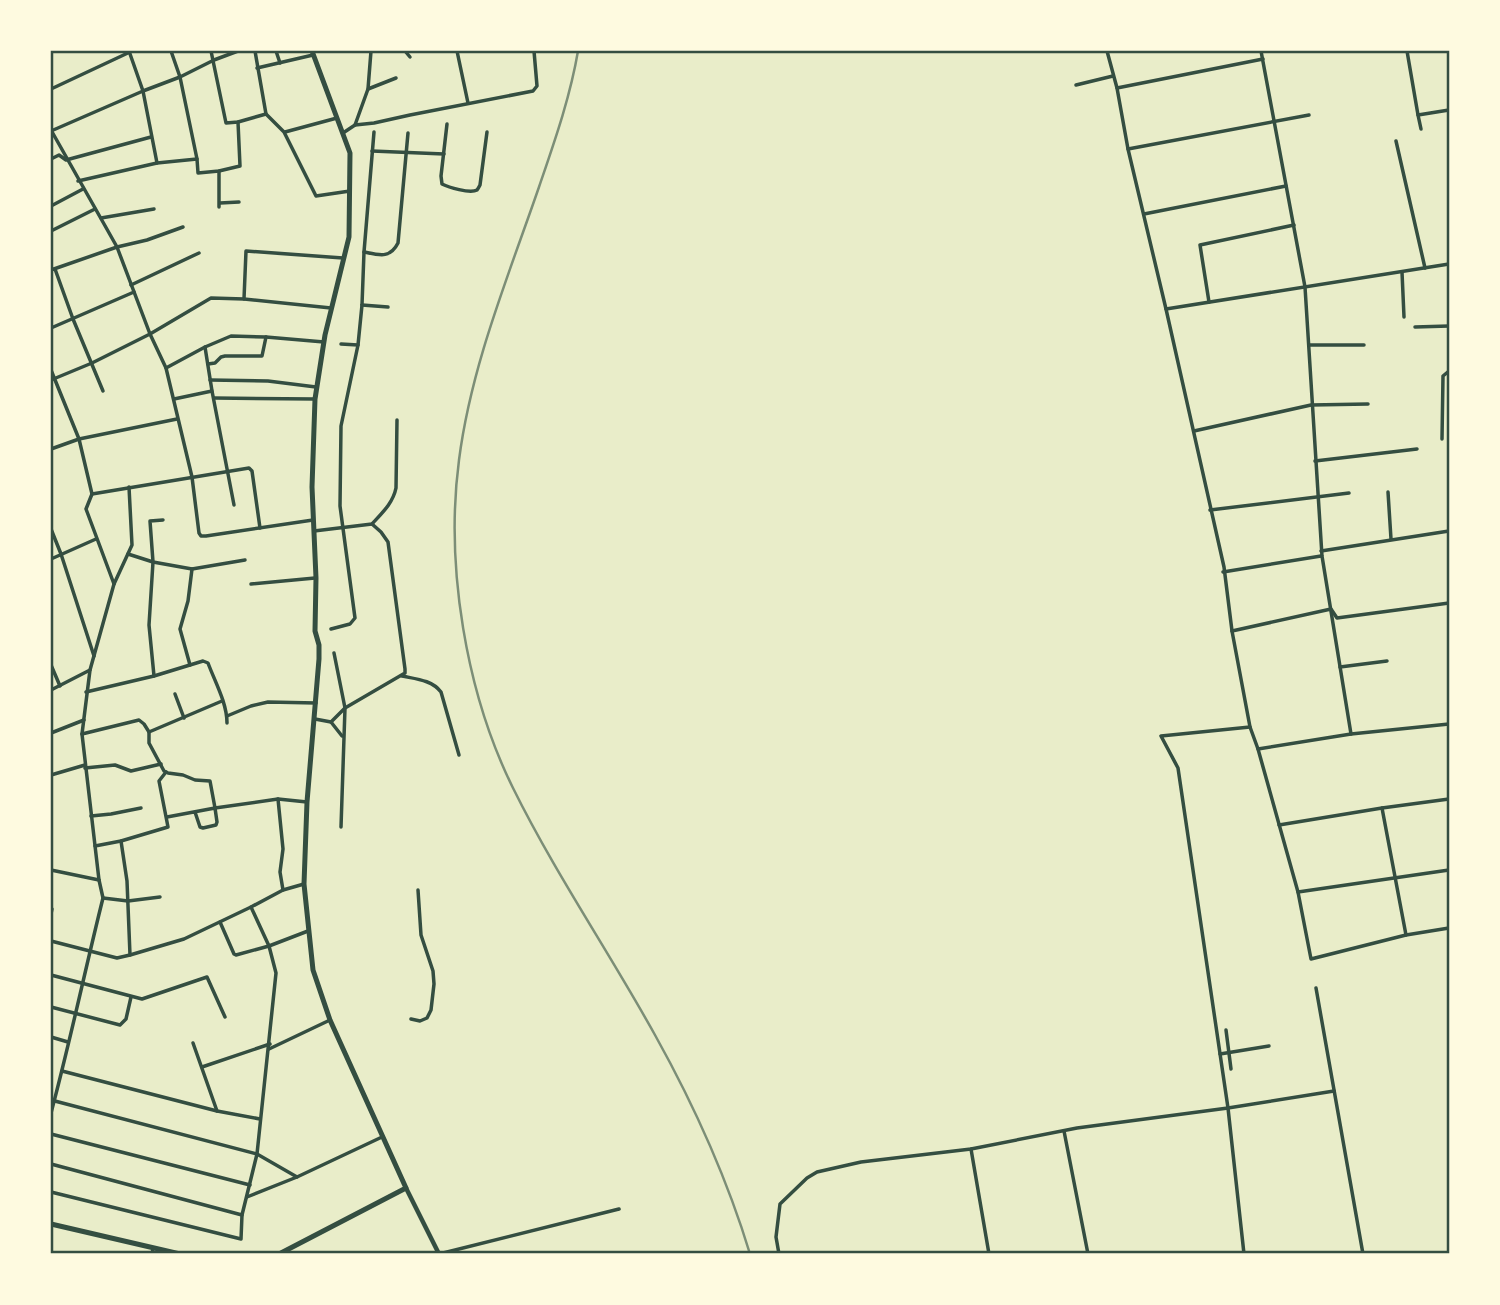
<svg xmlns="http://www.w3.org/2000/svg" width="1500" height="1305" font-family="'Nunito Sans',sans-serif">
	<style>
		.lines { fill: none; stroke-linecap: round; stroke-linejoin: round }
		.minor { stroke: #344e41; stroke-width: 3.5 }
		.tertiary { stroke: #344e41; stroke-width: 4.5 }
		.secondary { stroke: #344e41; stroke-width: 5 }
		.rail { stroke: #7c8e77; stroke-width: 2.5 }
		.neatline { fill: none; stroke: #344e41; stroke-width: 2.5 }
	</style>
	<rect width="100%" height="100%" fill="#e9edc9"/>
	<g class="lines">
		<g class="minor">
			<polyline points="129,51 143,91 157,163"/>
			<polyline points="171,51 180,77 197,159 198,173 219,171 240,166 238,122"/>
			<polyline points="211,51 226,123 238,122 266,114"/>
			<polyline points="255,51 266,114 284,132 316,196 350,191"/>
			<polyline points="276,51 280,63"/>
			<polyline points="405,51 410,57"/>
			<polyline points="457,51 468,103"/>
			<polyline points="1107,51 1117,88 1128,149 1166,309 1224,567 1232,631 1250,727 1258,749 1298,892 1311,959 1406,935 1449,928"/>
			<polyline points="1261,51 1305,287 1322,556 1351,734"/>
			<polyline points="1407,51 1418,115 1449,110"/>
			<polyline points="257,68 313,55"/>
			<polyline points="1076,85 1113,76"/>
			<polyline points="1117,88 1263,59"/>
			<polyline points="51,89 130,52"/>
			<polyline points="368,89 396,78"/>
			<polyline points="1418,115 1421,129"/>
			<path d="M447,124L441,176L442,184C448,187 470,194 477,190C478,189 479,187 480,185L487,132"/>
			<polyline points="355,125 368,89 371,51"/>
			<polyline points="51,130 117,247 150,334 166,368 192,477 199,533 201,536 206,536 313,520"/>
			<polyline points="51,131 143,91 180,77 214,60 238,51"/>
			<polyline points="285,132 337,118"/>
			<polyline points="343,133 355,125 374,123 410,115 533,91 537,86 534,51"/>
			<polyline points="1396,141 1425,268"/>
			<polyline points="1128,149 1309,115"/>
			<polyline points="372,151 444,154"/>
			<polyline points="51,159 59,155 66,160 151,137"/>
			<polyline points="219,171 219,207"/>
			<polyline points="78,181 157,163 197,159"/>
			<polyline points="220,203 239,202"/>
			<polyline points="51,206 83,189"/>
			<polyline points="1144,214 1286,186"/>
			<polyline points="101,218 154,209"/>
			<polyline points="51,231 95,209"/>
			<path d="M364,252C379,255 390,259 398,243L408,133"/>
			<polyline points="55,269 73,319 103,391"/>
			<polyline points="51,270 117,247 147,240 183,227"/>
			<polyline points="1402,272 1404,317"/>
			<polyline points="131,285 199,253"/>
			<polyline points="244,299 246,251 343,258"/>
			<polyline points="1209,302 1200,245 1294,225"/>
			<polyline points="362,305 388,307"/>
			<polyline points="1166,309 1449,264"/>
			<polyline points="1415,327 1449,326"/>
			<polyline points="51,328 134,292"/>
			<polyline points="341,344 358,345"/>
			<polyline points="1309,345 1364,345"/>
			<polyline points="205,347 212,391 234,505"/>
			<polyline points="208,364 215,363 221,357 225,356 262,356 266,337"/>
			<polyline points="166,368 205,347 231,336 266,337 324,342"/>
			<polyline points="51,370 79,439 92,494 86,509 114,584"/>
			<polyline points="51,380 92,363 150,334 211,298 244,299 331,308"/>
			<polyline points="210,380 268,381 316,387"/>
			<polyline points="214,398 315,399"/>
			<polyline points="174,399 212,391"/>
			<polyline points="1194,431 1311,405 1368,404"/>
			<polyline points="1442,439 1443,376 1449,371"/>
			<polyline points="51,449 79,439 177,419"/>
			<polyline points="1315,461 1417,449"/>
			<polyline points="1388,492 1391,539"/>
			<polyline points="92,494 249,468 252,471 260,528"/>
			<polyline points="1210,510 1349,493"/>
			<polyline points="51,529 61,554 94,656"/>
			<path d="M314,531L372,524C382,513 393,503 396,488L397,420"/>
			<polyline points="1321,551 1449,531"/>
			<polyline points="128,554 153,562 192,569 245,560"/>
			<polyline points="51,559 96,539"/>
			<polyline points="1223,572 1321,556"/>
			<polyline points="251,584 315,578"/>
			<polyline points="331,629 350,624 355,618 340,506 341,426 358,345 362,305 364,252 374,132"/>
			<polyline points="1232,631 1331,609 1337,618 1449,603"/>
			<polyline points="334,653 345,708 341,827"/>
			<polyline points="51,665 60,686"/>
			<polyline points="190,665 180,629 188,601 192,569"/>
			<polyline points="1340,667 1387,661"/>
			<polyline points="154,676 149,625 153,562 150,521 163,520"/>
			<path d="M402,676C416,679 432,680 441,692L459,755"/>
			<polyline points="51,690 90,670"/>
			<path d="M86,692L154,676L203,661L208,663C215,682 227,703 227,723"/>
			<polyline points="175,694 184,718"/>
			<polyline points="227,716 251,706 268,702 316,703"/>
			<polyline points="315,719 331,722 345,708 405,673 405,669 388,542 381,532 372,524"/>
			<polyline points="331,722 342,736"/>
			<polyline points="149,732 222,701"/>
			<polyline points="51,733 84,720"/>
			<polyline points="82,734 139,720 144,724 149,732 149,743 164,771 168,773 183,775 195,780 210,781 215,808 278,799"/>
			<polyline points="1258,749 1351,734 1449,724"/>
			<polyline points="85,768 115,765 131,771 161,764"/>
			<polyline points="51,775 85,765"/>
			<polyline points="1382,808 1406,935"/>
			<polyline points="91,816 111,814 141,808"/>
			<polyline points="167,817 215,808 217,822 216,825 203,828 200,827 195,812"/>
			<polyline points="1279,825 1382,808 1449,799"/>
			<polyline points="121,841 127,881 130,955"/>
			<polyline points="95,846 121,841 168,827 159,781 166,772"/>
			<polyline points="51,870 99,880"/>
			<polyline points="283,890 280,872 283,849 278,799 307,802"/>
			<polyline points="1298,892 1449,870"/>
			<polyline points="103,898 128,901 160,897"/>
			<polyline points="51,914 52,909"/>
			<polyline points="220,922 234,954 236,955 269,946 308,931"/>
			<polyline points="51,941 117,958 130,955 184,939 251,907 283,890 304,884"/>
			<polyline points="51,975 142,999 207,977 225,1017"/>
			<polyline points="1316,988 1363,1254"/>
			<polyline points="51,1007 120,1025 126,1019 131,997"/>
			<polyline points="411,1019 420,1021 427,1018 431,1010 434,984 433,971 421,935 418,890"/>
			<polyline points="1226,1030 1231,1069"/>
			<polyline points="51,1037 68,1042"/>
			<polyline points="193,1043 217,1111"/>
			<polyline points="269,1049 330,1020"/>
			<polyline points="1220,1054 1269,1046"/>
			<polyline points="202,1067 270,1044"/>
			<polyline points="62,1071 217,1111 260,1119"/>
			<polyline points="51,1100 257,1154 297,1177 382,1137"/>
			<path d="M51,1113C70,1042 85,970 103,898L99,880L82,734L90,670L114,584L132,545L129,487"/>
			<polyline points="1064,1131 1088,1254"/>
			<polyline points="51,1134 250,1185"/>
			<polyline points="971,1149 989,1254"/>
			<polyline points="51,1164 242,1215 257,1154 276,973 269,946 251,907"/>
			<polyline points="51,1192 241,1239 242,1215"/>
			<polyline points="247,1197 297,1177"/>
			<polyline points="152,1254 153,1248"/>
			<polyline points="439,1254 619,1209"/>
			<polyline points="779,1254 776,1237 780,1204 807,1178 817,1172 861,1162 971,1149 1077,1128 1228,1108 1334,1091"/>
			<polyline points="1244,1254 1228,1108 1178,768 1161,736 1250,727"/>
		</g>
		<polyline class="tertiary" points="406,1188 439,1254"/>
		<g class="secondary">
			<polyline points="51,1224 180,1254"/>
			<polyline points="279,1254 406,1188 330,1020 313,970 304,884 307,802 319,659 319,645 315,631 316,578 312,487 315,399 325,335 349,237 350,153 312,51"/>
		</g>
		<path class="rail" d="M578,51C570,98 554,143 539,187C508,277 471,366 459,460C445,566 466,693 513,788C555,873 609,952 655,1035C694,1105 727,1178 750,1254"/>
	</g>
	<rect width="1500" height="1305" fill="none" stroke="#fefae0" stroke-width="105"/>
	<rect x="52" y="52" width="1396" height="1200" class="neatline"/>
</svg>
